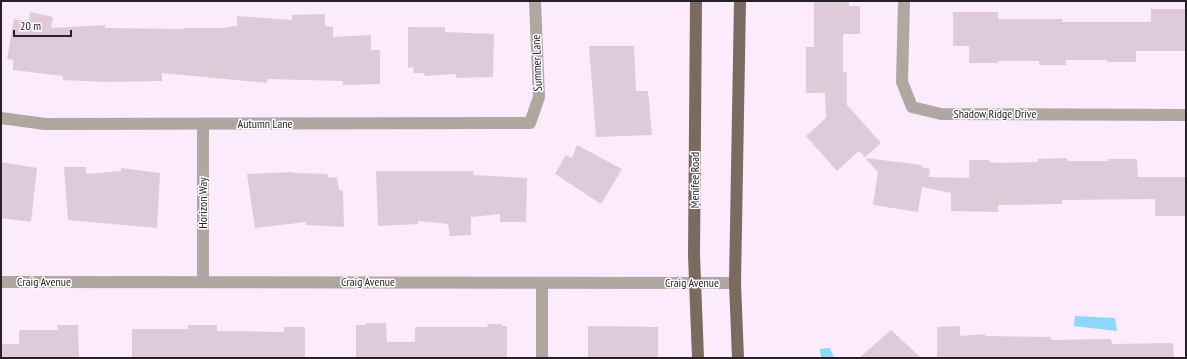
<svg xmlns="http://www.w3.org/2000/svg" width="1187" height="359" font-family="'PT Sans Narrow',sans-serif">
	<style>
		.water { fill: #8cd7fb }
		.building { fill: #dfcad9 }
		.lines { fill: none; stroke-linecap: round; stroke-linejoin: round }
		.minor { stroke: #b0a7a1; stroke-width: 12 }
		.tertiary { stroke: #b0a7a1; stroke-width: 12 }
		.primary { stroke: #7a6a5f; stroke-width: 12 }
		.labels { text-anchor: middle; stroke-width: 3; stroke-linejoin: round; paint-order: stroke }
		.street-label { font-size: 12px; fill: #262027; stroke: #fff }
	</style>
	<rect width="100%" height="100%" fill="#fbebfd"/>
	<g class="water">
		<polygon points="1075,316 1115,318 1117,331 1074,326"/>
		<polygon points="830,348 834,358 821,358 820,349"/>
	</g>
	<g class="building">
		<polygon points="814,1 849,1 849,6 860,6 860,34 843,34 843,72 847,72 847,105 881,143 865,157 859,151 837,171 806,136 826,118 825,93 806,93 806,47 814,47"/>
		<polygon points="1151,9 1186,9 1186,51 1136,51 1136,62 1107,62 1107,60 1066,60 1066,65 1039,65 1039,61 998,61 998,63 969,63 969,46 953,46 953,12 998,12 998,19 1063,19 1062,22 1151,22"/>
		<polygon points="30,12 53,17 51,28 105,25 105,28 183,29 183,28 227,28 226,27 237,26 237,16 292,20 292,15 325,14 325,26 333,27 333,37 371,35 371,50 380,50 380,84 343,85 343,81 267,79 267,83 162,73 162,81 104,82 63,80 63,76 13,70 13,60 7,59 14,19 29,21"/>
		<polygon points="408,27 445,27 445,32 494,34 493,77 456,78 456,74 425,76 424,73 414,73 413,67 408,68"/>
		<polygon points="589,46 634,46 636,91 648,91 652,135 596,137"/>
		<polygon points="577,145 622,169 601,204 555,174 566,155 572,158"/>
		<polygon points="865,158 922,165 921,167 930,169 929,177 969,178 969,160 989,160 989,162 998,163 1038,162 1038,159 1067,158 1067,161 1108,161 1108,159 1137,159 1138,177 1186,177 1186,216 1155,216 1155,199 1062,200 1062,204 998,205 998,212 951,211 951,193 922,187 918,212 873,205 878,172"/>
		<polygon points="1,162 37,168 31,222 1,218"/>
		<polygon points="64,167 86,167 86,174 121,171 121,168 160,173 157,228 68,220"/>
		<polygon points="376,171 473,171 473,175 527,178 526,222 500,222 500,214 471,217 471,235 450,236 448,224 418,221 418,224 378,226"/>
		<polygon points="293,172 294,173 327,174 329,178 337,177 339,190 343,191 344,227 306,225 306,222 255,228 247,174"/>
		<polygon points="366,323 386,323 387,342 415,342 415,327 487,327 488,324 502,324 502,326 507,326 507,358 356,358 356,325 366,325"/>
		<polygon points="57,325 78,325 79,358 2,358 1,344 19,344 19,330 58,330"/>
		<polygon points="188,325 217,325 217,331 284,332 284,327 305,327 305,358 132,358 132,329 188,329"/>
		<polygon points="588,326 658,327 658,358 588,358"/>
		<polygon points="960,326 960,336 985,334 985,336 1051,337 1051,340 1111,339 1112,344 1173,343 1174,358 937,358 937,327"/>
		<polygon points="891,330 921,358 859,358"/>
	</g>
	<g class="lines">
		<g class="minor">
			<polyline points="904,1 902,82 912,107 941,114 1186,115"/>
			<polyline points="1,118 45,124 530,123 539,97 535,1"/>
			<polyline points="203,282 203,125"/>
			<polyline points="542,283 542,358"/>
		</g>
		<polyline class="tertiary" points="1,282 735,283"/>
		<g class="primary">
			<polyline points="696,1 694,255 698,358"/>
			<polyline points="738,358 735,283 740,1"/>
		</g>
	</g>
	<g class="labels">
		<g class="street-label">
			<text transform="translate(537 63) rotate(-92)" y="4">Summer Lane</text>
			<text x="995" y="118">Shadow Ridge Drive</text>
			<text x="265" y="128">Autumn Lane</text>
			<text transform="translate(695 180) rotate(-90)" y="4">Menifee Road</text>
			<text transform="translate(203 203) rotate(-90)" y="4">Horizon Way</text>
			<text x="44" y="286">Craig Avenue</text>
			<text x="368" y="286">Craig Avenue</text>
			<text x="692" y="287">Craig Avenue</text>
		</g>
	</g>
	<rect width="1187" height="359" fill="none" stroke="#262027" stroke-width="4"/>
	<path d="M14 30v6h57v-6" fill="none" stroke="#262027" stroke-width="2"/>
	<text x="20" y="30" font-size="12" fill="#262027" stroke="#ffffff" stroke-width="3" paint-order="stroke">20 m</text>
</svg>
